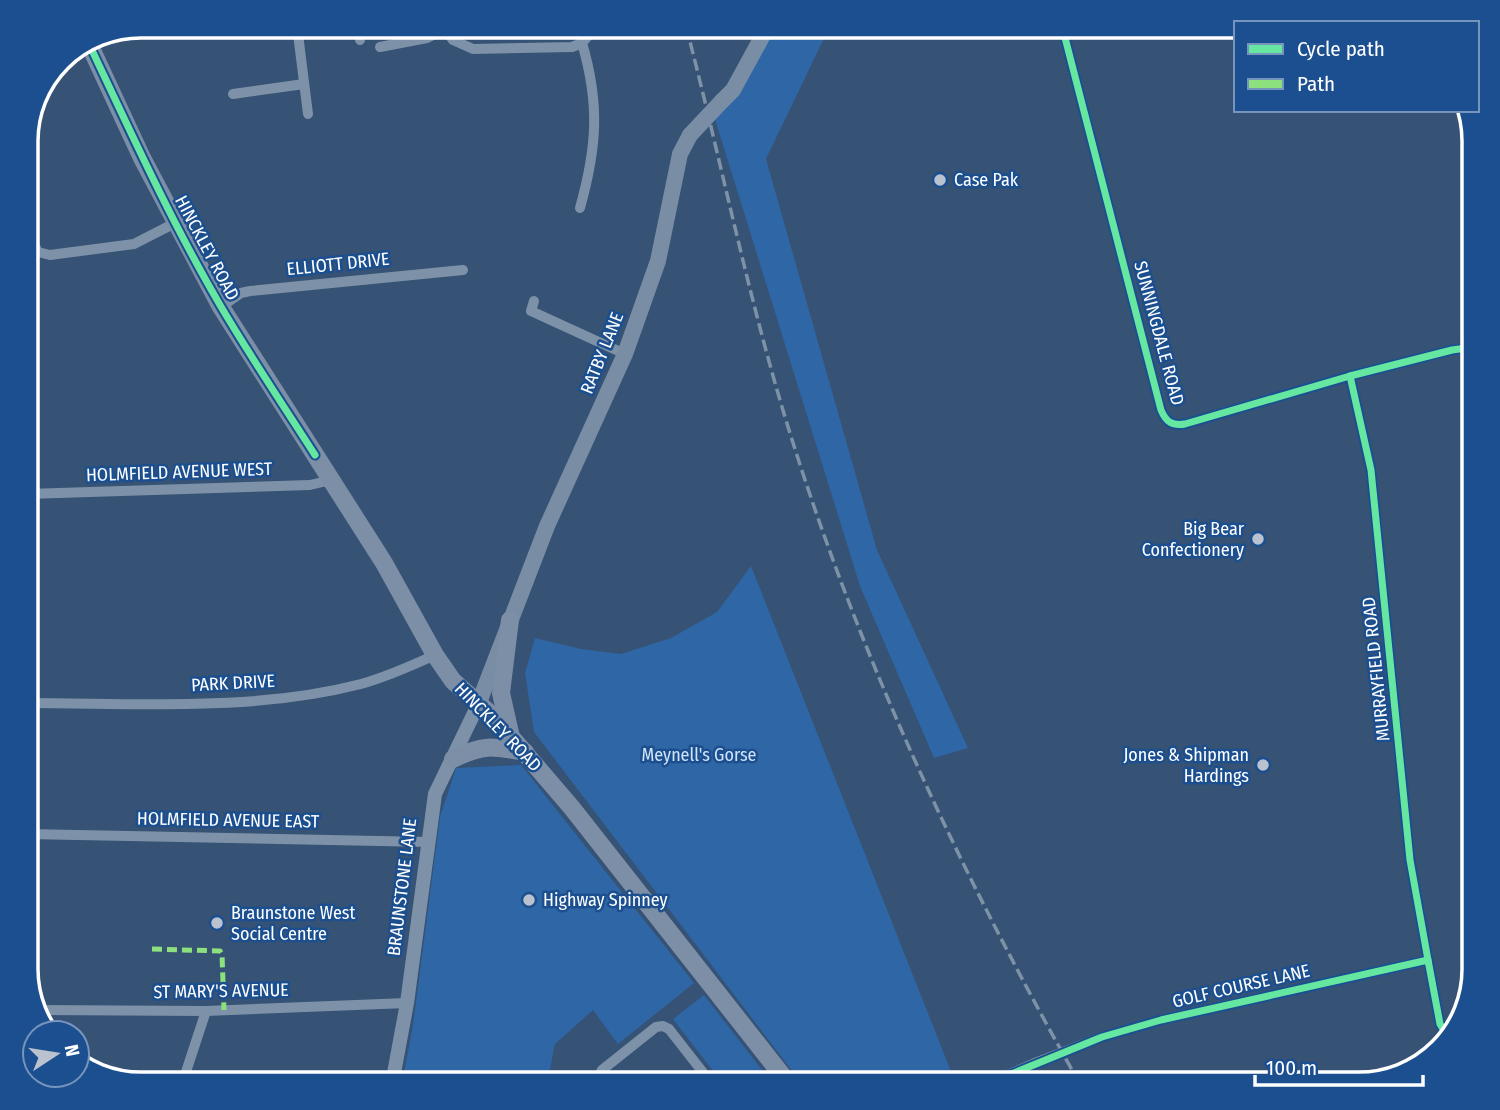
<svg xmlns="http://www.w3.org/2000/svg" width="1500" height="1110" font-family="'Fira Sans Condensed',sans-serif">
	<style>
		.green { fill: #2f66a5 }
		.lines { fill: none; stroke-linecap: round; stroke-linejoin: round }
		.minor { stroke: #7d92a8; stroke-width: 10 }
		.tertiary { stroke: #7d92a8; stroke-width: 14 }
		.secondary { stroke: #798da4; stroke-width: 16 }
		.primary { stroke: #7d8ea7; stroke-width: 18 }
		.rail { stroke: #7e92a7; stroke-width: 3.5; stroke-dasharray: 12 5; stroke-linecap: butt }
		.minor-bridge { stroke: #7d92a8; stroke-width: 10 }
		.secondary-bridge { stroke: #798da4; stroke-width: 16 }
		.quiet { stroke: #8de07e; stroke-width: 5; stroke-dasharray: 10 5; stroke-linecap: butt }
		.cycleway-casing { stroke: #1b4f8f; stroke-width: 11 }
		.cycleway { stroke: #66e7a1; stroke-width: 7 }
		.poi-dot { fill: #b9c2ce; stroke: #1b4f8f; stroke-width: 2.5 }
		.labels { text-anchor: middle; stroke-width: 5; stroke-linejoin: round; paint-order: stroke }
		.poi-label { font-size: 18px; fill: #fff; stroke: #1b4f8f; text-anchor: start }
		.street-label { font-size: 18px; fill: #fff; stroke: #1b4f8f }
		.park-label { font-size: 18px; fill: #cfe3fa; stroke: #1b4f8f }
		.rim { fill: none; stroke: #fff; stroke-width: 3.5 }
	</style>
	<rect width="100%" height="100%" fill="#365274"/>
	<g class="green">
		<polygon points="769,26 830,26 766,159 877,550 968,748 934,758 860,586 714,116"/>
		<polygon points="751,566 956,1084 802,1084 534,732 525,673 535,638 581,649 621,654 671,638 717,612"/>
		<polygon points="521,765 694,983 618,1044 593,1010 555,1044 547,1084 402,1084 413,1025 440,817 456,768"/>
		<polygon points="704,995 773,1084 723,1084 673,1019"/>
	</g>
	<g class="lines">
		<g class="minor">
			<polyline points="297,26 308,114"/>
			<polyline points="359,26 360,40"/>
			<polyline points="443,26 453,40 473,49 572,47 582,43"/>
			<path d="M1062,26L1161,410C1166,422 1172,426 1185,424L1350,376L1452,350L1474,347"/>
			<polyline points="380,47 427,38 444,29"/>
			<polyline points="233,94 304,84"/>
			<path d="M580,208C597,147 600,104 582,43L597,26"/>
			<polyline points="27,232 38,252 50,255 134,244 175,223"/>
			<polyline points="534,301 531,311 625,354"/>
			<polyline points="221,307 241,293 250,291 463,270"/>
			<polyline points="1350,376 1371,470 1410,860 1428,960"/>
			<polyline points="27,494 310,485 331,480"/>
			<path d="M26,703C138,703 252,712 361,684C386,677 411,666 435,655"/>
			<polyline points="26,834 429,842"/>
			<polyline points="36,1010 206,1011 407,1003"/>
			<polyline points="1102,1037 1161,1020 1428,960 1440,1024 1449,1039"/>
			<polyline points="182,1084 206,1011"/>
			<polyline points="594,1084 602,1070 656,1027 663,1026 669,1029 712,1084"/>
			<polyline points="987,1084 1035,1063"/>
		</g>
		<polyline class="tertiary" points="392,1084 407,1003 435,794 478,705"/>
		<g class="secondary">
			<polyline points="722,101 733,90 768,26"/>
			<polyline points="478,705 547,526 625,354 658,261 680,154 690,135"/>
		</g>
		<g class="primary">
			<polyline points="90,46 142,158 221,307 384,563 435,655 453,681 494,717 572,808 789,1084"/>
			<polyline points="510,733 501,693 510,620"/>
			<path d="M453,759C483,744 492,746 525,752"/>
		</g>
		<path class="rail" d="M686,26C719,153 745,282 782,407C853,644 958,869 1080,1084"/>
		<polyline class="minor-bridge" points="1035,1063 1102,1037"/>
		<polyline class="secondary-bridge" points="690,135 722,101"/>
		<polyline class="quiet" points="152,949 220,951 222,954 224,1010"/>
		<defs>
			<g id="cycleway">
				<path d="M1062,26L1161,410C1166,422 1172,426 1185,424L1350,376L1452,350L1474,347"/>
				<path d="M90,46C131,133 171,221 220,305C250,356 283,405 315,455"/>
				<polyline points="1350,376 1371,470 1410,860 1428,960"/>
				<polyline points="987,1084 1102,1037 1161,1020 1428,960 1440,1024 1449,1039"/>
			</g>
		</defs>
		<use href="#cycleway" class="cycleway-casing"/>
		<use href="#cycleway" class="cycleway"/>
	</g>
	<g class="poi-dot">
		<circle cx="940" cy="180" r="7"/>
		<circle cx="1258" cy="539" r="7"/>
		<circle cx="1263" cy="765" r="7"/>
		<circle cx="529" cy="900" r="7"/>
		<circle cx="217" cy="923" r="7"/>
	</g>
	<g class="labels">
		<g class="poi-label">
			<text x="954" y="186">Case Pak</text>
			<text x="1244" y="535" text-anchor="end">Big Bear<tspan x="1244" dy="21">Confectionery</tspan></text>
			<text x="1249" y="761" text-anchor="end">Jones &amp; Shipman<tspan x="1249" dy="21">Hardings</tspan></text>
			<text x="543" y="906">Highway Spinney</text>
			<text x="231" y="919">Braunstone West<tspan x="231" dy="21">Social Centre</tspan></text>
		</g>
		<g class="street-label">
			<text transform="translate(207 248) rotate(62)" y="6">HINCKLEY ROAD</text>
			<text transform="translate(338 264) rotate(-6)" y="6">ELLIOTT DRIVE</text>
			<text transform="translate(1159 333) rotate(75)" y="6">SUNNINGDALE ROAD</text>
			<text transform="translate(602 353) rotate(-68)" y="6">RATBY LANE</text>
			<text transform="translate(179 472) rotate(-2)" y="6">HOLMFIELD AVENUE WEST</text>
			<text transform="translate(1376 669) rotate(-96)" y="6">MURRAYFIELD ROAD</text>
			<text transform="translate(233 683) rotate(-3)" y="6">PARK DRIVE</text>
			<text transform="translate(498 727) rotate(46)" y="6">HINCKLEY ROAD</text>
			<text transform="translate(228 820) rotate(1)" y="6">HOLMFIELD AVENUE EAST</text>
			<text transform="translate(402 887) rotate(-83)" y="6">BRAUNSTONE LANE</text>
			<text transform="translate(1241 986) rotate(-13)" y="6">GOLF COURSE LANE</text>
			<text transform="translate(221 991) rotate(-1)" y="6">ST MARY'S AVENUE</text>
		</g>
		<g class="park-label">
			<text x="699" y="761">Meynell's Gorse</text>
		</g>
	</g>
	<path d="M0 0H1500V1110H0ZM141 38H1359A103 103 0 0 1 1462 141V969A103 103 0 0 1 1359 1072H141A103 103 0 0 1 38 969V141A103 103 0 0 1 141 38Z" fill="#1b4f8f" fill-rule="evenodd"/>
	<path class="rim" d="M141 38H1359A103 103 0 0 1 1462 141V969A103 103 0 0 1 1359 1072H141A103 103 0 0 1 38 969V141A103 103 0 0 1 141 38Z"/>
	<rect x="1234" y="21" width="245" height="91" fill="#1b4f8f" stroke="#7695bc" stroke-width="2"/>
	<rect x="1248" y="44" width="35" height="10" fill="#66e7a1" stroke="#7695bc" stroke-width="2"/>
	<text x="1297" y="56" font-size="21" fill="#ffffff">Cycle path</text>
	<rect x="1248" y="79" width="35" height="10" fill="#8de07e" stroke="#7695bc" stroke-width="2"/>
	<text x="1297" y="91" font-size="21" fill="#ffffff">Path</text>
	<g transform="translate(56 1054) rotate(78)"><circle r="33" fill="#1b4f8f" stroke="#7695bc" stroke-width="2"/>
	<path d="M0-5L12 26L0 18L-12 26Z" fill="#b9c2ce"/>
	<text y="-10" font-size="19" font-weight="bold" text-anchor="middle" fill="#ffffff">N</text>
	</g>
	<path d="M1255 1075v10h168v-10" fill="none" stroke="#ffffff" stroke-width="3.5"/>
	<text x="1266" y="1075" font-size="21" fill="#ffffff" stroke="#1b4f8f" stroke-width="5" paint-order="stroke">100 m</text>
</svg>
